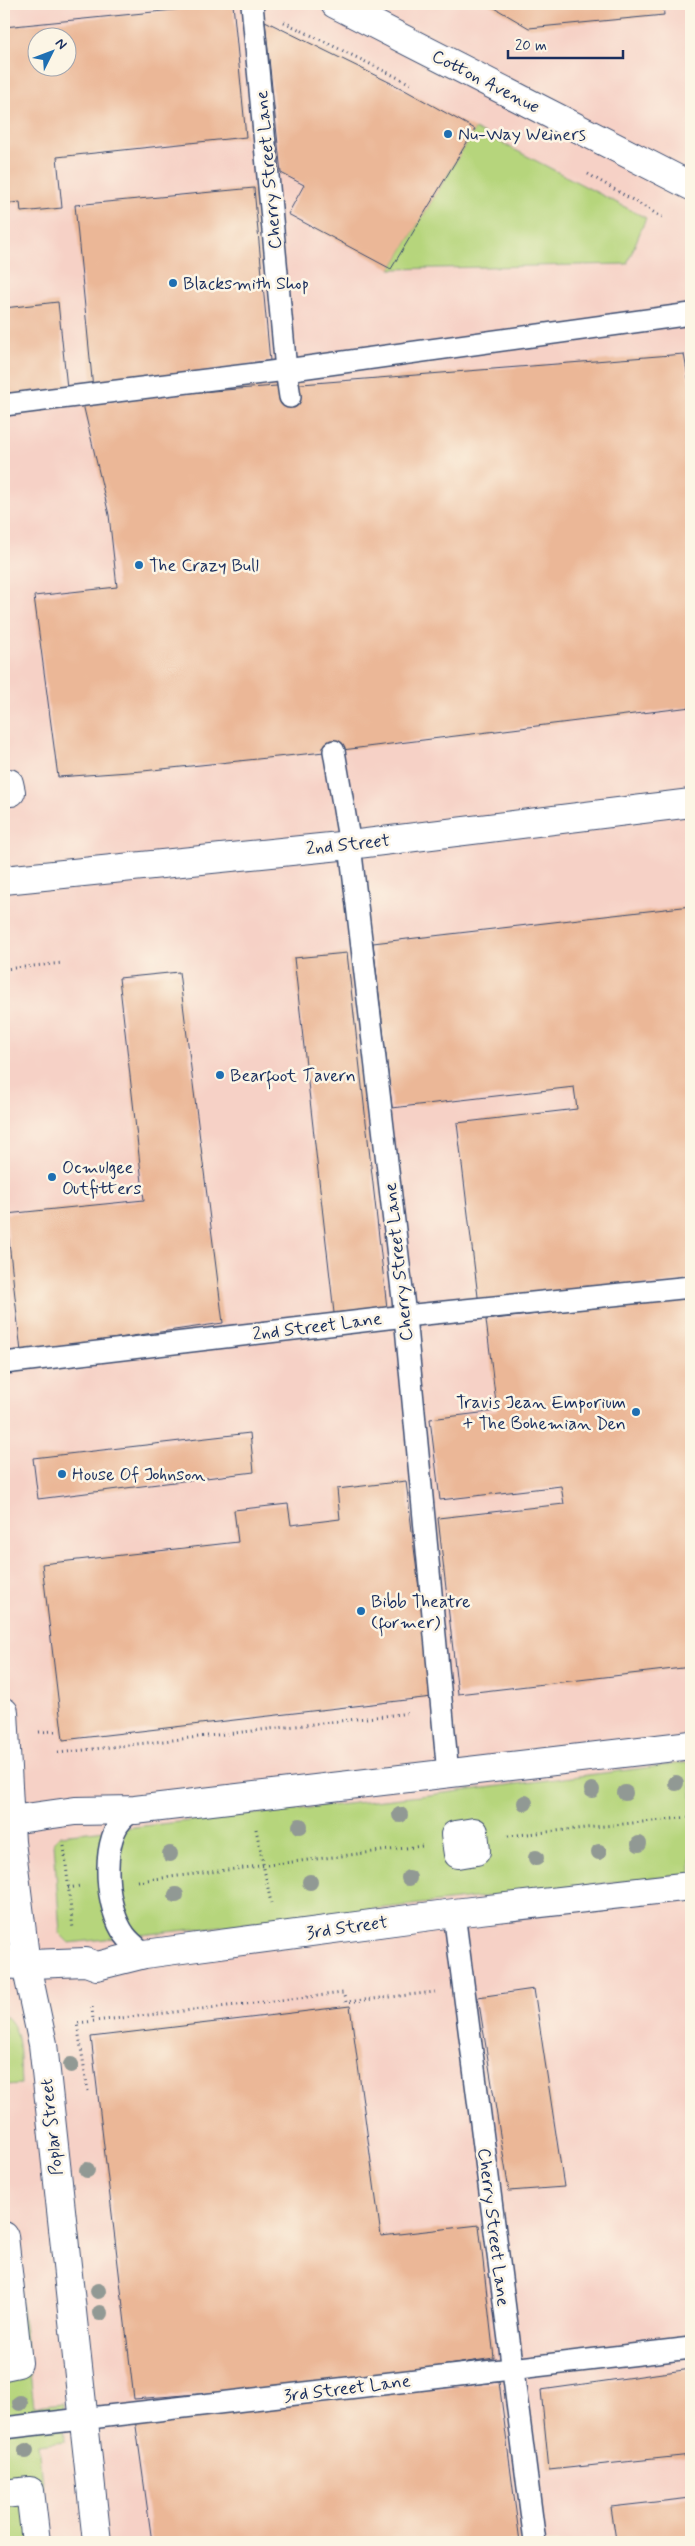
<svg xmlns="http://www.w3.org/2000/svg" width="695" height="2546" font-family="Mynerve,sans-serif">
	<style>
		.built { fill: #f6d1c6; fill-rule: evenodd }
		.green { fill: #b6d57c; stroke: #68826d }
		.building { fill: #ebb797; fill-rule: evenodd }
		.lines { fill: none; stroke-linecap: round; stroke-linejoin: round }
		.service-casing { stroke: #3b4b6f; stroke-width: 24 }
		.pedestrian-casing { stroke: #3b4b6f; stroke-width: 30 }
		.minor-casing { stroke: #3b4b6f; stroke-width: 30 }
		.tertiary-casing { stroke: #3b4b6f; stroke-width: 30 }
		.path { stroke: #3b4b6f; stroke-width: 3; stroke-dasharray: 1 4; stroke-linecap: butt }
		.service { stroke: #fff; stroke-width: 21 }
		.pedestrian { stroke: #fff; stroke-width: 28 }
		.minor { stroke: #fff; stroke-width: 28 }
		.tertiary { stroke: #fff; stroke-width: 28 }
		.tree { fill: #919994 }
		.poi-dot { fill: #1f6fb2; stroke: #fcf5e5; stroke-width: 2 }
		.labels { text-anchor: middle; stroke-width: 5; stroke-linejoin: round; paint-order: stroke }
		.street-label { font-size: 18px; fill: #1b2f5e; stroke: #fcf5e5 }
		.poi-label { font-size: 18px; fill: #1b2f5e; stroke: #fcf5e5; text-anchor: start }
	</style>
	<rect width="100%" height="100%" fill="#fcf5e5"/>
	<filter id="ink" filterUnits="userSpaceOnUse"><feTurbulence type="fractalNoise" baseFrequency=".02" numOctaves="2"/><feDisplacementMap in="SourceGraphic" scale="10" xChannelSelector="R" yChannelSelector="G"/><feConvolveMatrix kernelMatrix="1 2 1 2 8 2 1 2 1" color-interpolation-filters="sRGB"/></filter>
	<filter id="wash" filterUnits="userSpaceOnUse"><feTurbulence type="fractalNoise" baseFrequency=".0096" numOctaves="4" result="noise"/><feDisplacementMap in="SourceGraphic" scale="20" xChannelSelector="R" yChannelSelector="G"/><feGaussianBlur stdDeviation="1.12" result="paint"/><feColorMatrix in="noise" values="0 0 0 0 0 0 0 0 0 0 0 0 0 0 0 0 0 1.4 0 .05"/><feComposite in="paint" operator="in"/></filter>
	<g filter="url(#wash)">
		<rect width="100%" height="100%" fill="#f2e9cd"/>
		<path class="built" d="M4,4H691V2542H4ZM38,38H68V68H38Z"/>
		<g class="green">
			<polygon points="475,129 646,218 627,264 391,269"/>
			<polygon points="691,1762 691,1874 69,1943 60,1934 54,1842 60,1835 429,1795"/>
			<path d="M4,2015C24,2028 19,2063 21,2084L4,2085Z"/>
			<polygon points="4,2163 34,2406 63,2403 65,2441 38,2444 48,2542 4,2542"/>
		</g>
		<g id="blocks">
			<g class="building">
				<path d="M233,4L246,137L57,157L62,208L21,212L20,202L4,204V27ZM38,38H68V68H38Z"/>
				<polygon points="488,4 663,4 664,15 529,28"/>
				<polygon points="265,21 401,88 475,129 391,269 288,214 304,185 281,173"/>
				<polygon points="254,188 270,361 93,389 75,205"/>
				<polygon points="58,302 67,388 4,395 4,308"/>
				<polygon points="684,354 691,394 691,707 334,751 143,771 58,777 34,596 117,587 109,515 83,404 187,393"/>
				<polygon points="691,906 691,1280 479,1305 457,1123 577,1109 574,1087 392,1108 373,943"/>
				<polygon points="347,953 387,1308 334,1313 294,958"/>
				<polygon points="179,972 223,1323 21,1352 6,1214 144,1200 119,978"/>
				<polygon points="691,1296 691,1667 458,1694 438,1518 564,1504 561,1486 440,1500 430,1419 497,1411 486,1320"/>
				<polygon points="250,1433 254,1472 38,1499 33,1458"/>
				<polygon points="406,1481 432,1697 63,1740 42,1564 238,1542 234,1510 288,1504 291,1525 340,1519 337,1489"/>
				<polygon points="534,1989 564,2187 509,2191 478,1997"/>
				<polygon points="350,2006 381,2236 479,2225 494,2358 314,2385 134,2399 91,2037"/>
				<polygon points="691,2369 691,2455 549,2470 541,2390"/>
				<polygon points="499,2382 520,2542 152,2542 135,2419"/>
				<polygon points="691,2498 691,2542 608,2542 616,2540 611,2507"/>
			</g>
		</g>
	</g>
	<g filter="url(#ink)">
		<use href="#blocks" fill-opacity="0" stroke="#3b4b6f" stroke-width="1"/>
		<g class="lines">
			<defs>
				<g id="service">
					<polyline points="252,4 286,370 290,397"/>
					<polyline points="4,405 286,370 691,314"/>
					<polyline points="334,751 350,845 405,1316 448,1774"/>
					<polyline points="4,1363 405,1316 691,1287"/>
					<path d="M135,1810C131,1813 125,1816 122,1820C100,1844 106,1910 125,1935C130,1942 138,1948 145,1954"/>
					<polyline points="454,1913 535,2542"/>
					<polyline points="4,2428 691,2348"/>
				</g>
				<g id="pedestrian">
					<polyline points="4,783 9,783 11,792 4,793"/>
					<polygon points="474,1832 476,1851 458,1854 455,1835"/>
					<polyline points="4,2236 18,2363 4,2366"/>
					<polyline points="4,2494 30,2491 36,2542"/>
				</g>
				<g id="minor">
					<polyline points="335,4 691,186"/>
					<polyline points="4,1821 75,1811 135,1810 691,1745"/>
					<polyline points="4,1965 86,1962 97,1966 145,1954 454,1913 691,1886"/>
				</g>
				<g id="tertiary">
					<polyline points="4,880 350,845 691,803"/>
					<polyline points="4,1712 11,1842 26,1965 43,2044 97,2542"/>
				</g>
			</defs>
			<use href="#service" class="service-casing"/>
			<use href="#pedestrian" class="pedestrian-casing"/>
			<use href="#minor" class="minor-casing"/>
			<use href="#tertiary" class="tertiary-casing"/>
			<g class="path">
				<polyline points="284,22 413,85"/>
				<polyline points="588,174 662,217"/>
				<polyline points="4,969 63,963"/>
				<polyline points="39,1732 55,1731"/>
				<polyline points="58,1753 410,1713"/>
				<polyline points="256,1829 271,1903"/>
				<polyline points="508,1836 691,1817"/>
				<polyline points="64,1846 73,1929"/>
				<polyline points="138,1881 422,1846"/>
				<polyline points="68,1888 80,1886"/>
				<polyline points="92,2007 93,2020"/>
				<polyline points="88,2091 77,2023 343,1993 346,2002 435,1992"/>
			</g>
			<use href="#service" class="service"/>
			<use href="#pedestrian" class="pedestrian"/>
			<use href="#minor" class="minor"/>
			<use href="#tertiary" class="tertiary"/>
		</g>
		<g class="tree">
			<circle cx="676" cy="1783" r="8"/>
			<circle cx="592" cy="1790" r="8"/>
			<circle cx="625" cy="1793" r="8"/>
			<circle cx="525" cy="1803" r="8"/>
			<circle cx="400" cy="1815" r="8"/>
			<circle cx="300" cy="1826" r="8"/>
			<circle cx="639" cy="1844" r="8"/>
			<circle cx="599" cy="1852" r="8"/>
			<circle cx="170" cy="1854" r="8"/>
			<circle cx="536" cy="1858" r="8"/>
			<circle cx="409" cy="1878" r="8"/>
			<circle cx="310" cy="1882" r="8"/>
			<circle cx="176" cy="1895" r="8"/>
			<circle cx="71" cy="2065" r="8"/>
			<circle cx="87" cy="2170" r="8"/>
			<circle cx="98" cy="2291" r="8"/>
			<circle cx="100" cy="2313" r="8"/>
			<circle cx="20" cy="2403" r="8"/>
			<circle cx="26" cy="2451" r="8"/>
		</g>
	</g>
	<g class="poi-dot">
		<circle cx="448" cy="134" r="5"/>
		<circle cx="173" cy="283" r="5"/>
		<circle cx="139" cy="565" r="5"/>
		<circle cx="220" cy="1075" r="5"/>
		<circle cx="52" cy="1177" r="5"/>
		<circle cx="636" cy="1412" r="5"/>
		<circle cx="62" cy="1474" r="5"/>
		<circle cx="361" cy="1611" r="5"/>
	</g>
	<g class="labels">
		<g class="street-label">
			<text transform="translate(486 81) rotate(27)" y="6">Cotton Avenue</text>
			<text transform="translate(268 170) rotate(-95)" y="6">Cherry Street Lane</text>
			<text transform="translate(348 844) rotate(-6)" y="6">2nd Street</text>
			<text transform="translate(398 1262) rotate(-96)" y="6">Cherry Street Lane</text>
			<text transform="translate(317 1326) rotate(-7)" y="6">2nd Street Lane</text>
			<text transform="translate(347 1927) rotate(-8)" y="6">3rd Street</text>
			<text transform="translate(51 2127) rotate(-96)" y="6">Poplar Street</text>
			<text transform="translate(494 2227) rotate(83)" y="6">Cherry Street Lane</text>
			<text transform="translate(347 2388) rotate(-7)" y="6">3rd Street Lane</text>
		</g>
		<g class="poi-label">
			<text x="458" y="140">Nu-Way Weiners</text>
			<text x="183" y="289">Blacksmith Shop</text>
			<text x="149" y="571">The Crazy Bull</text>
			<text x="230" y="1081">Bearfoot Tavern</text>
			<text x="62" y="1173">Ocmulgee<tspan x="62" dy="21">Outfitters</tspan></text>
			<text x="626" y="1408" text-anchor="end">Travis Jean Emporium<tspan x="626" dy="21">+ The Bohemian Den</tspan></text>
			<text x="72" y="1480">House Of Johnson</text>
			<text x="371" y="1607">Bibb Theatre<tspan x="371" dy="21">(former)</tspan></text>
		</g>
	</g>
	<rect width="695" height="2546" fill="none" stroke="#fcf5e5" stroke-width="20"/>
	<g transform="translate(52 52) rotate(48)"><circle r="24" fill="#fcf5e5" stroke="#a2a6af"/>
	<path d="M0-4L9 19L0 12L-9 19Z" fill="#1f6fb2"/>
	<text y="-8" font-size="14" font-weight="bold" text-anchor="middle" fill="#1b2f5e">N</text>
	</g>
	<path d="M508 50v8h115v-8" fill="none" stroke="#1b2f5e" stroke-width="2.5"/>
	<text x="515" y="50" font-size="15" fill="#1b2f5e" stroke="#fcf5e5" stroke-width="4" paint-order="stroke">20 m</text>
</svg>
